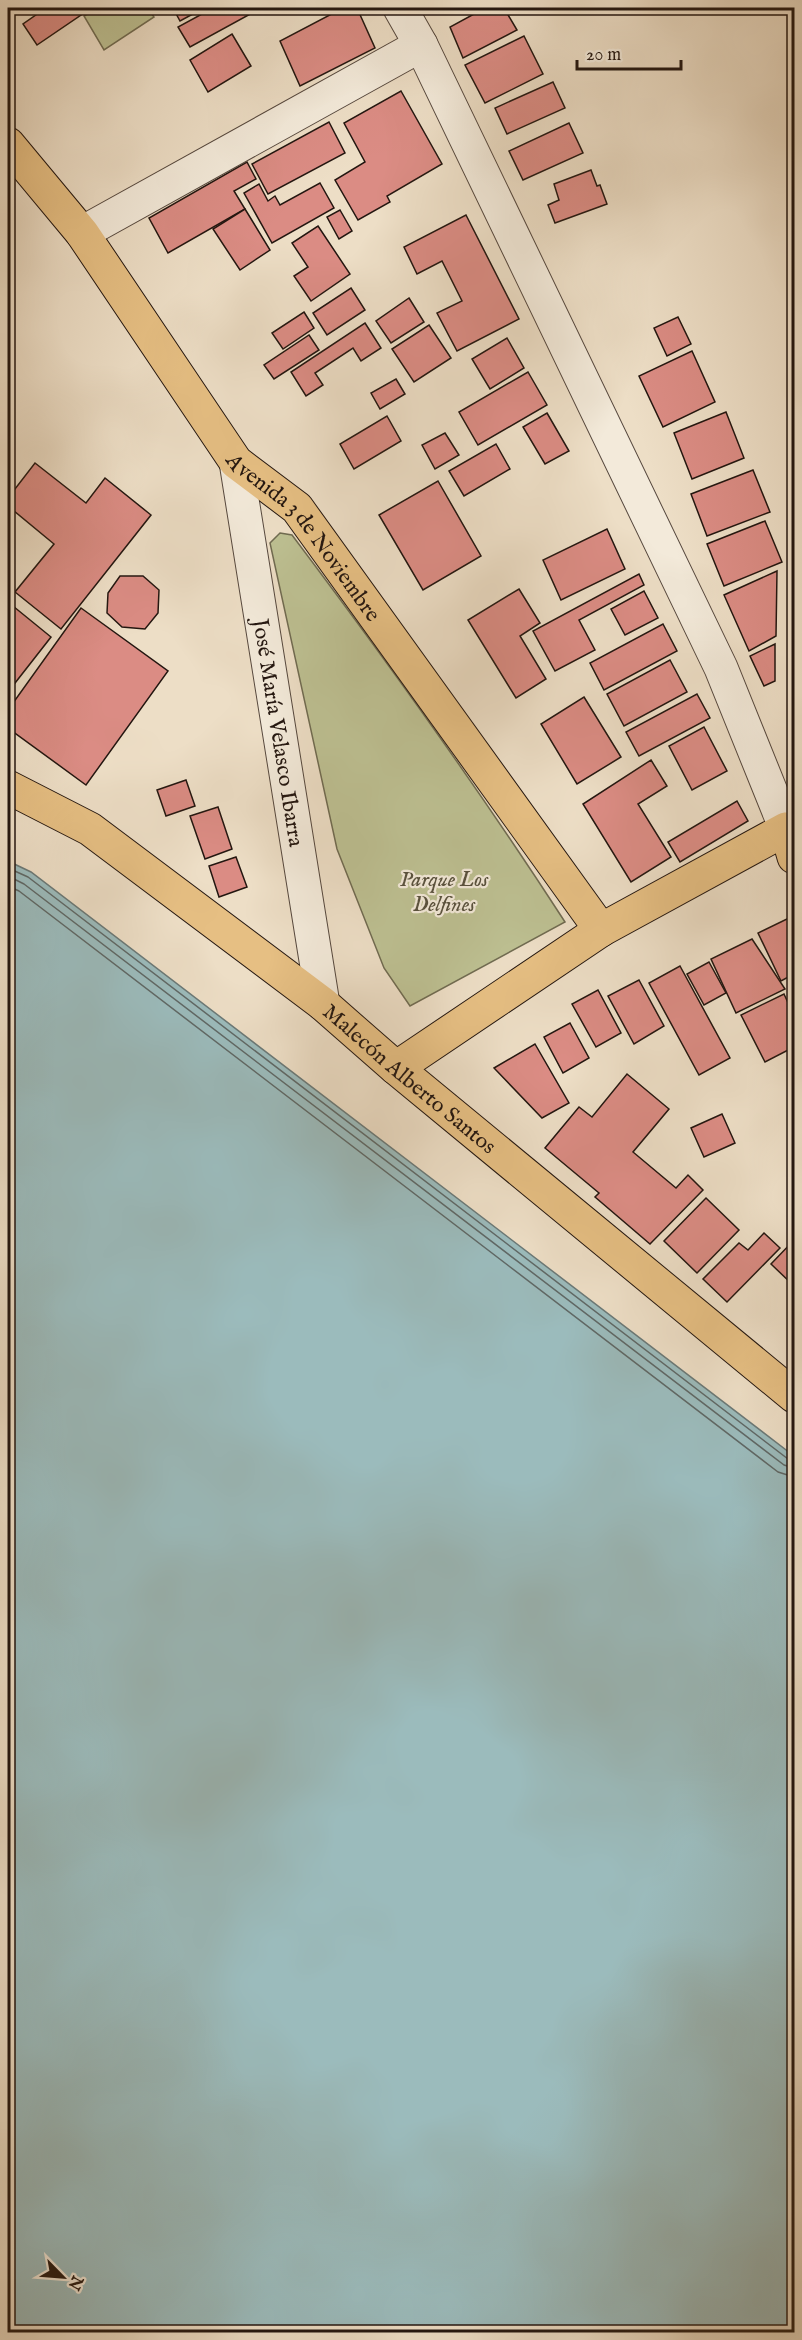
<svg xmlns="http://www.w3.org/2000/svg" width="802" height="2340" font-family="'IM FELL English',serif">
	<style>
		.green { fill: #bdc092; stroke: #706b51; stroke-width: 1.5 }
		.water { fill: #9bbbbc; stroke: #6b7977; stroke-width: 1.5 }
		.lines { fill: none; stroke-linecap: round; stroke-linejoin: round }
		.shore { stroke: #5f6866; stroke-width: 1.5 }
		.building { fill: #db8c84; stroke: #231610; stroke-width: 1.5 }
		.minor-casing { stroke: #56483e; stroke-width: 35 }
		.major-casing { stroke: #231610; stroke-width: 35 }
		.minor { stroke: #f3eada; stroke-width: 33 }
		.major { stroke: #e6bf83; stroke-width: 33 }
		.labels { text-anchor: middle; stroke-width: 4.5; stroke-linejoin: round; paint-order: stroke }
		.street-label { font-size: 22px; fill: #231610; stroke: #f3eada }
		.park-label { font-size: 22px; font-style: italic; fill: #59523e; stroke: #f3eada }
	</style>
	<rect width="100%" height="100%" fill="#eddec6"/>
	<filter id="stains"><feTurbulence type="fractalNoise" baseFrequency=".00333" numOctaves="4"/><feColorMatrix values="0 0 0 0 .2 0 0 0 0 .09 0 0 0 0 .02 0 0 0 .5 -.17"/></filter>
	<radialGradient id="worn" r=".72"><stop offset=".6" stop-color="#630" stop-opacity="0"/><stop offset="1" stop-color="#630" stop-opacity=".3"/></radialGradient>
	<g class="green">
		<polygon points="99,8 148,8 154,17 104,50 84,16"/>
		<path d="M280,533L292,535C387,661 479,789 565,922L410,1006L384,968L337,849L270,543Z"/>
	</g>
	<polygon class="water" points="8,861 31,872 794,1456 794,2332 8,2332"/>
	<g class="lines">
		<g class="shore">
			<polyline points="8,868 28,877 788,1459 794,1460"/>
			<polyline points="8,876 24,884 784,1465 794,1468"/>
			<polyline points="8,886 19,891 778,1472 794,1477"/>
		</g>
	</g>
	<g class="building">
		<polygon points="46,8 76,8 81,15 37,45 23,24"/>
		<polygon points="173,8 204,8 180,21"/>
		<polygon points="213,8 251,8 254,12 190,47 178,27"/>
		<polygon points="343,8 357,8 375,48 300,86 280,41"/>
		<polygon points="485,8 504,8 517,30 463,58 450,27"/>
		<polygon points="232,34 251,66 208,92 190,60"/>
		<polygon points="524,36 543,74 485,103 465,65"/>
		<polygon points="553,82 565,108 507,134 495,108"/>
		<polygon points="401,91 442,164 387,196 390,202 358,220 335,180 365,162 344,123"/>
		<polygon points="329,122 345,153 268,194 252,164"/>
		<polygon points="569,123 583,153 523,180 509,151"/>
		<polygon points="247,162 256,179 234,191 245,209 168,253 149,218"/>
		<polygon points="591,170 597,186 600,185 607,204 555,223 548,205 559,200 554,184"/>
		<polygon points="320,183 334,208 272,243 244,193 259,184 268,201 275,196 280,205"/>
		<polygon points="245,209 270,250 240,270 213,229"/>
		<polygon points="340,210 352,231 339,239 327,217"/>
		<polygon points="466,215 519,319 457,351 437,313 462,301 442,261 417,274 404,247"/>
		<polygon points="318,226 350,274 311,301 294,276 308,267 292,243"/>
		<polygon points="351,288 365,310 327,335 313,313"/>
		<polygon points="409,298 424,322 391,343 376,321"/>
		<polygon points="304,312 314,328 283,349 272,333"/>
		<polygon points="678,317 691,344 667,356 654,328"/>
		<polygon points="365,323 381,348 361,361 353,348 315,373 323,385 306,396 291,372"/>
		<polygon points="429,325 451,358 414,382 392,349"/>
		<polygon points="309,335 319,350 274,379 264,365"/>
		<polygon points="507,338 524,368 490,389 472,359"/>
		<polygon points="692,351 715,402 663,427 639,376"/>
		<polygon points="528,372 547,405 478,445 459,412"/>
		<polygon points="396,379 405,394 380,409 371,393"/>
		<polygon points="726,412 744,458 692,479 674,433"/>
		<polygon points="547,413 569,451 545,464 523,427"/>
		<polygon points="387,416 401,441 354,469 340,444"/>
		<polygon points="445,433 459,455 435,469 422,445"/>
		<polygon points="496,444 510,469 464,496 449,471"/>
		<polygon points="35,463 86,503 105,478 151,515 61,629 15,592 54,544 8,506 8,498"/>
		<polygon points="753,470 770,512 707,536 691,494"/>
		<polygon points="438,481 481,556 423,590 379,515"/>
		<polygon points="765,521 782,562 724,586 707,544"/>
		<polygon points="607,529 625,569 561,600 543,560"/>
		<polygon points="777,571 776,636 749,651 724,595"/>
		<polygon points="639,574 644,585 579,620 595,650 555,671 533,631"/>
		<polygon points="120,576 143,576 159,590 158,613 145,629 122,627 107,613 108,593"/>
		<polygon points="519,589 540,623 520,636 546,679 516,698 468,620"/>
		<polygon points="644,591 658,618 625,635 611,609"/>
		<polygon points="8,602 51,637 8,692"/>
		<polygon points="81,608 168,671 86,785 8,728 8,710"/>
		<polygon points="663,624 677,651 604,690 590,663"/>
		<polygon points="775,644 775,681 764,686 750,656"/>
		<polygon points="670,660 687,692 624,726 607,694"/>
		<polygon points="697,694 710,718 639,756 626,732"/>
		<polygon points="584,697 621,757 577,784 541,724"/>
		<polygon points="704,727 727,771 692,790 669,746"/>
		<polygon points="651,760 667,786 638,804 671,857 631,882 583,804"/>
		<polygon points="186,780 195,806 166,816 157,790"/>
		<polygon points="737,801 748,821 680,862 668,842"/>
		<polygon points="218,807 232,849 205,859 190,816"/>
		<polygon points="236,857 247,887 219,897 209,866"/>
		<polygon points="791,917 794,923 794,974 781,981 758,933"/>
		<polygon points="752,939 785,989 736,1013 711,959"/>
		<polygon points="709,962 726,993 704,1005 687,974"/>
		<polygon points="680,966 730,1058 699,1075 649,983"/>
		<polygon points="639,980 664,1026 634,1044 608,996"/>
		<polygon points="598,990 621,1033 596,1047 572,1004"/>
		<polygon points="784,994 794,1016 794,1047 765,1062 741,1015"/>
		<polygon points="570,1023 589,1058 563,1073 544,1037"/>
		<polygon points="535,1044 569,1103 542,1118 494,1068"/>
		<polygon points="627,1074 669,1109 633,1152 676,1188 688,1175 703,1190 650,1244 595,1197 599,1193 545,1148 579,1107 592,1117"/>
		<polygon points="722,1114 735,1143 704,1157 691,1128"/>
		<polygon points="706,1198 739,1230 697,1273 664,1241"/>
		<polygon points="764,1233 780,1248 727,1302 703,1279 739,1243 748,1250"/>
		<polygon points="794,1240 794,1286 771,1264"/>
	</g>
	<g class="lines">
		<defs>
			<g id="minor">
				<polyline points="400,8 421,45 721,668 786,829"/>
				<polyline points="82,233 421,45"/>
				<path id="s1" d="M236,462L323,1004"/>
			</g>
			<g id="major">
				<path id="s2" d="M8,144L82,233L236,462L297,508L601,930"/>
				<path id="s3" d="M8,787L90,829L323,1004L396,1068L794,1396"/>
				<polyline points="396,1068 601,930 786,829 794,857"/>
			</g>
		</defs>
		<use href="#minor" class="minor-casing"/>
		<use href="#major" class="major-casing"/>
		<use href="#minor" class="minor"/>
		<use href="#major" class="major"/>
	</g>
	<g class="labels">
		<g class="street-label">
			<text dy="8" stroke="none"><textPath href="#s2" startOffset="494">Avenida 3 de Noviembre</textPath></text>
			<text dy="8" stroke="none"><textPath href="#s1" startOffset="274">José María Velasco Ibarra</textPath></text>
			<text dy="8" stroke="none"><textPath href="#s3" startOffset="498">Malecón Alberto Santos</textPath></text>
		</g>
		<g class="park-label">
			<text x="444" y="886">Parque Los<tspan x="444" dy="25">Delfines</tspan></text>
		</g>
	</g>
	<rect width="802" height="2340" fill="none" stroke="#eddec6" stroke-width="30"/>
	<rect x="9" y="9" width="784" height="2322" fill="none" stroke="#231610" stroke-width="3"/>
	<rect x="15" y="15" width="772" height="2310" fill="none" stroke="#231610" stroke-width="1.5"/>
	<g transform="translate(63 2277) rotate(115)" stroke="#f3eada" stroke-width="4.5" paint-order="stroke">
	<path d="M0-4.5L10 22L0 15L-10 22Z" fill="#231610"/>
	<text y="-9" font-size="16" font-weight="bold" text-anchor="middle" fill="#231610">N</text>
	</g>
	<path d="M577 60v9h104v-9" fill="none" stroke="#231610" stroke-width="3"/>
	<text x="586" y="60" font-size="18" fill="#231610" stroke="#f3eada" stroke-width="4.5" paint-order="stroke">20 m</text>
	<rect width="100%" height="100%" filter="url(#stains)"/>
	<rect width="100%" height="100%" fill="url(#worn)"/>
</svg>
